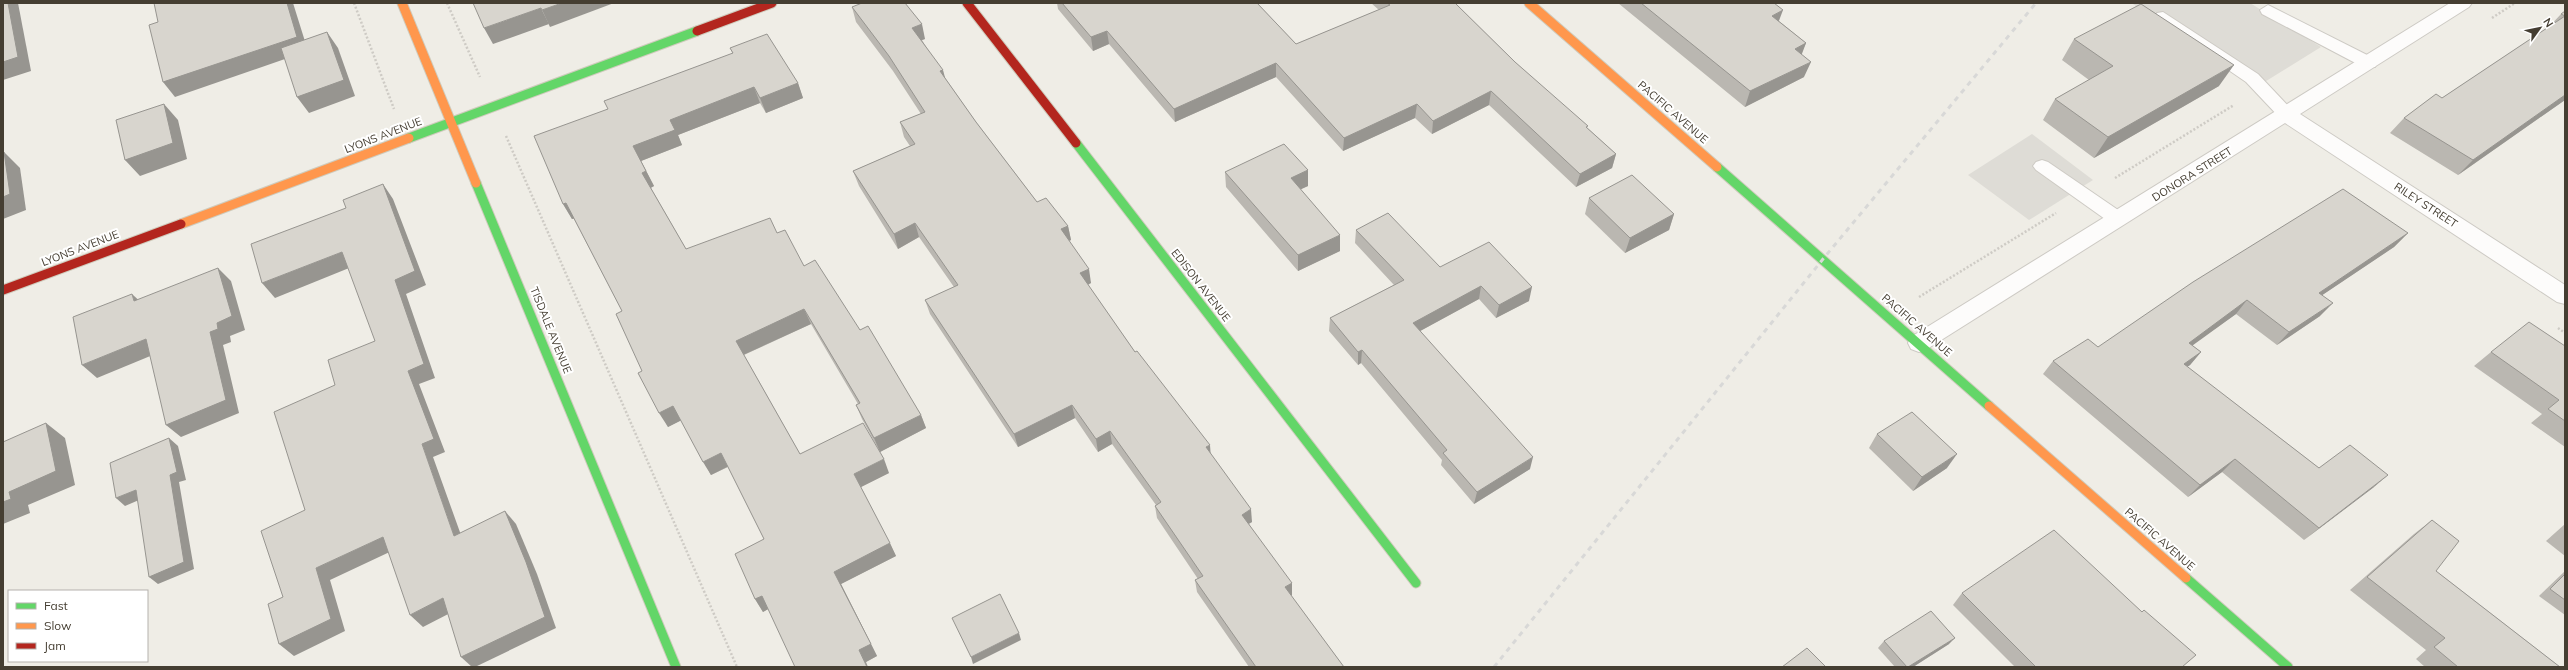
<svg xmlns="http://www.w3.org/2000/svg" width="2568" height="670" font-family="Mulish,sans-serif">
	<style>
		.parking { fill: #dedcd6 }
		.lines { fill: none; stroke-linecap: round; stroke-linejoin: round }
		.lane-casing { stroke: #cdcac4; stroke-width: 2 }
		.street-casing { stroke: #cdcac4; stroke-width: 2 }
		.fast-casing { stroke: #cfcbbc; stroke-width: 11 }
		.slow-casing { stroke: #cfcbbc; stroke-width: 11 }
		.jam-casing { stroke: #cfcbbc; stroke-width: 11 }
		.path { stroke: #cecbc5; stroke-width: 2.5; stroke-dasharray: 2 2; stroke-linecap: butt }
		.lane { fill: #fdfcfb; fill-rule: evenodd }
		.street { fill: #fdfcfb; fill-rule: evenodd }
		.fast { stroke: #63d668; stroke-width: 9 }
		.slow { stroke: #ff974d; stroke-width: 9 }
		.jam { stroke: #b3261e; stroke-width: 9 }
		.rail { stroke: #d8d8d7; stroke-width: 3; stroke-dasharray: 5 5; stroke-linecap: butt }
		.wall { fill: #bab7b1 }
		.shaded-wall { fill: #979590 }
		.building { fill: #d8d5ce; stroke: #979590 }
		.labels { text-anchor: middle; stroke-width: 4; stroke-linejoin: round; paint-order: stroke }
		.street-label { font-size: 11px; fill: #453e32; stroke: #fff }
	</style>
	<rect width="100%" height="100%" fill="#efede6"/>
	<g class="parking">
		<polygon points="2135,3 2250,3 2321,47 2258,86 2133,4"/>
		<polygon points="2032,134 2093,180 2029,220 1968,175"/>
	</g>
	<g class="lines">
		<defs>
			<g id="lane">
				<polygon points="2268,5 2375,59 2377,63 2375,67 2363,67 2262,14 2260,10"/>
				<polygon points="2163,12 2258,74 2293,111 2295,115 2293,119 2281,119 2246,82 2157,21 2155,17 2157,13"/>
				<polygon points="2042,160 2048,162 2124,214 2127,219 2124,224 2118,226 2112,224 2036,170 2033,166 2036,162"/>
			</g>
			<polygon id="street" points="2450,3 2472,3 2469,7 2300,114 2565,285 2565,304 2557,302 2285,123 1927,349 1919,352 1911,349 1908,343 1911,337"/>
			<g id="fast">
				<polyline points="409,138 697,31"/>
				<polyline points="1076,143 1416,583"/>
				<polyline points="1717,167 1989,406"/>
				<polyline points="476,183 676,667"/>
				<polyline points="2186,578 2288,667"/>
			</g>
			<g id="slow">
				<polyline points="402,3 476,183"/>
				<polyline points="1529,3 1717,167"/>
				<polyline points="181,224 409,138"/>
				<polyline points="1989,406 2186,578"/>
			</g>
			<g id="jam">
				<polyline points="967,3 1076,143"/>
				<polyline points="697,31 772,3"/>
				<polyline points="3,290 181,224"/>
			</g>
		</defs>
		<use href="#lane" class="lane-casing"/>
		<use href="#street" class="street-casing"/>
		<use href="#fast" class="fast-casing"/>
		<use href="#slow" class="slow-casing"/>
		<use href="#jam" class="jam-casing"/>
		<g class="path">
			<polyline points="354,3 394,109"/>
			<polyline points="447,3 480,77"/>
			<polyline points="2492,18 2515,3"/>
			<polyline points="506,136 737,667"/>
			<polyline points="2115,178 2234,105"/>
			<polyline points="1919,297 2056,213"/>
			<polyline points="2558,328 2565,333"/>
		</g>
		<use href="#lane" class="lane"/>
		<use href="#street" class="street"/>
		<use href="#fast" class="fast"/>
		<use href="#slow" class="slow"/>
		<use href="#jam" class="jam"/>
		<polyline class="rail" points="1494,667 1823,259 2036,3"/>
	</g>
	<g class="wall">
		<polygon points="1057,3 1257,3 1296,44 1379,10 1371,3 1455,3 1515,62 1616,154 1612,168 1576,187 1489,105 1432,134 1415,118 1343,151 1276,77 1175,122 1109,44 1093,51 1058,9"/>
		<polygon points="1618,3 1774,3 1779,21 1806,43 1801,54 1804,77 1745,107"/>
		<polygon points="852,7 925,39 922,40 945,78 976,122 1037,202 1068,226 1071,240 1069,241 1091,283 1088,285 1135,352 1211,454 1252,522 1249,524 1292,595 1291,596 1344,667 1249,667 1197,592 1195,580 1198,579 1157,518 1155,506 1156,505 1112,444 1098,452 1075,418 1018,447 930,314 925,300 954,287 919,237 898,249 859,186 853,171 910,146 904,137 900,122 921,114 893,71 856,22"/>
		<polygon points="2565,11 2565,100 2458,175 2390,133 2404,118 2442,98 2548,28 2561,14"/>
		<polygon points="2074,39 2219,86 2094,158 2043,120 2055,99 2089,80 2062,60"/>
		<polygon points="730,48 798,83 803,98 766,113 760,103 678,135 682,145 641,161 654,186 651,188 686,249 777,233 804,266 860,330 921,415 926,428 880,452 862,419 856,405 858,404 811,324 744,355 800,454 889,473 861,487 896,556 841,584 877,656 866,662 768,609 763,612 755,599 764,539 728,467 711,475 681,420 668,427 642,371 622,311 574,219 572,219 563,204 608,109 733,54"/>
		<polygon points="1308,170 1308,186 1300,189 1340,251 1298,271 1226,187 1225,172"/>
		<polygon points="1589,198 1674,214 1669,230 1625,253 1585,214"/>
		<polygon points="1356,230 1440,267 1529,301 1496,318 1479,299 1420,331 1530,469 1474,504 1441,465 1442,460 1361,363 1358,365 1329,331 1330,318 1394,285 1355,243"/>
		<polygon points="2408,233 2394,247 2322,295 2320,316 2277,345 2236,314 2192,345 2201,352 2190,365 2187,367 2319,468 2374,487 2304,540 2222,472 2188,497 2043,374 2053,361 2098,347"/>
		<polygon points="2565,346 2565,447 2531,423 2542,414 2474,366 2491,352"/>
		<polygon points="1877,434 1947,468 1913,491 1869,448"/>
		<polygon points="2432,520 2436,571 2560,667 2425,667 2416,659 2426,650 2350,590 2414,534"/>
		<polygon points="2565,524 2565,556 2546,541"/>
		<polygon points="2565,571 2565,615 2539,596"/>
		<polygon points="1962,593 2182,667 2015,667 1953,605"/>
		<polygon points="1884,641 1949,644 1913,667 1895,667 1878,648"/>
	</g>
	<g class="shaded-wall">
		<polygon points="8,3 18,3 31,71 3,80 3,62"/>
		<polygon points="287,3 293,3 308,51 175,97 163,82"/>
		<polygon points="562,3 614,3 550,27 542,10"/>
		<polygon points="541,8 549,24 493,44 484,28"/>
		<polygon points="1783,10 1777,26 1772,16"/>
		<polygon points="922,24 925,39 916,42 912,28"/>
		<polygon points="1107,31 1109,44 1093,51 1091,37"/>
		<polygon points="327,32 338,48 355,96 309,113 297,97"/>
		<polygon points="1806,43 1800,59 1795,49"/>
		<polygon points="1811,62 1804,77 1745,107 1750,91"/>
		<polygon points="1276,63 1276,77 1175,122 1174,109"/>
		<polygon points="2234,65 2219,86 2094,158 2108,137"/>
		<polygon points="943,70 947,85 940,71"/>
		<polygon points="798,83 803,98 766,113 760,98"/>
		<polygon points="754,87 760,103 678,135 682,145 641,161 654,186 650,188 642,173 633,146 670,120"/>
		<polygon points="1491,91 1489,105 1432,134 1433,121"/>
		<polygon points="2565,95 2565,100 2458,175 2473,160"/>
		<polygon points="164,104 178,120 187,159 140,176 125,160"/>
		<polygon points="1417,104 1415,118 1343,151 1344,138"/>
		<polygon points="4,152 20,168 26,210 3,219"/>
		<polygon points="1616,154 1612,168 1576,187 1580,174"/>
		<polygon points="1308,170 1308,186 1291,194 1291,178"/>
		<polygon points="383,184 393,199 426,285 406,294 435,378 419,384 445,452 433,457 466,549 454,536 422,444 408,371 395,280"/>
		<polygon points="566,203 575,218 572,219 563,204"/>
		<polygon points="1674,214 1669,230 1625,253 1630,238"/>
		<polygon points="915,223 919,237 898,249 894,234"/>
		<polygon points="1068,226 1071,240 1064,243 1061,229"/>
		<polygon points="2408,233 2394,247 2306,306 2319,293"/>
		<polygon points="1340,235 1340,251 1298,271 1298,255"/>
		<polygon points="342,252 354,266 275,298 262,283"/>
		<polygon points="218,268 231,281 245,330 230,336 231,342 223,345 239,413 181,437 166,425 210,332 217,323"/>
		<polygon points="1089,269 1091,283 1082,287 1080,273"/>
		<polygon points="1481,286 1479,299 1411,336 1413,323"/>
		<polygon points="1532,287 1529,301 1496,318 1499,305"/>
		<polygon points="132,294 146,307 134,301"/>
		<polygon points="2247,300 2236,314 2178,356 2189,343"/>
		<polygon points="2333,303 2320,316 2277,345 2289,332"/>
		<polygon points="804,309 811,324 743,355 736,341"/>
		<polygon points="146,339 160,352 97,378 82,365"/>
		<polygon points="1362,350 1361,363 1358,365 1358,352"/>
		<polygon points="2201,352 2190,365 2172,377 2184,364"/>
		<polygon points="1072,405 1075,418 1018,447 1014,434"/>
		<polygon points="673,406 682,420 668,427 659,413"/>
		<polygon points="921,415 926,428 880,452 874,438"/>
		<polygon points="46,423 65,438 75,485 28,505 30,513 3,524 3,502"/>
		<polygon points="1110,431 1112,444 1098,452 1096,439"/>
		<polygon points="169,438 178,446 186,480 179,482 194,569 158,584 149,577 170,475"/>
		<polygon points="1210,445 1211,458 1206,447"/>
		<polygon points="721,453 729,466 711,475 703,462"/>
		<polygon points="1957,454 1947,468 1913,491 1922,477"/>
		<polygon points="1533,457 1530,469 1474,504 1477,492"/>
		<polygon points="884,459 889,473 861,487 854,474"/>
		<polygon points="2235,459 2222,472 2188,497 2200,485"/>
		<polygon points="2388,475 2374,487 2304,540 2319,528"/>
		<polygon points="136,490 146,497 125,506 116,498"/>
		<polygon points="1251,509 1252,522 1242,527 1242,515"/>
		<polygon points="505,511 516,524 537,574 556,628 475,667 472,667 461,657"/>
		<polygon points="383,537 396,549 330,580 345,631 294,656 279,644 316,568"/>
		<polygon points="890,543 896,556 841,584 877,656 866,662 868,667 867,667 859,650 834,572"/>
		<polygon points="1292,583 1292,595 1285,599 1285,587"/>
		<polygon points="762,596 770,608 763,612 755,599"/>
		<polygon points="443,598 456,610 423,627 410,615"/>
		<polygon points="1019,633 1021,640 973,664 971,657"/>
		<polygon points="1955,638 1949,644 1913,667 1908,667"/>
	</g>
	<g class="building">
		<polygon points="3,3 8,3 18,57 3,62"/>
		<polygon points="154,3 287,3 297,37 163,82 149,25 158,22"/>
		<polygon points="473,3 562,3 542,10 541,8 484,28"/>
		<polygon points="862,3 905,3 922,24 912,28 943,70 940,71 976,122 1037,202 1046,198 1068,226 1061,229 1089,269 1080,273 1135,352 1137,351 1210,445 1206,447 1251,509 1242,515 1292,583 1285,587 1344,667 1256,667 1195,580 1203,576 1155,506 1161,502 1110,431 1096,439 1072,405 1014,434 925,300 958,285 915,223 894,234 853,171 915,144 900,122 925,112 889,56 852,7"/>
		<polygon points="1062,3 1257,3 1296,44 1390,5 1387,3 1455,3 1515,62 1588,126 1586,127 1616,154 1580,174 1491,91 1433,121 1417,104 1344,138 1276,63 1174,109 1107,31 1091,37"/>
		<polygon points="1641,3 1774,3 1783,10 1772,16 1806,43 1795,49 1811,62 1750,91"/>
		<polygon points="2141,4 2234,65 2108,137 2055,99 2113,66 2074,39"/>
		<polygon points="2565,11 2565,95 2473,160 2404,118 2436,94 2442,98 2565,16 2561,14"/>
		<polygon points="327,32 344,80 297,97 281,48"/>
		<polygon points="767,34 798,83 760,98 754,87 670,120 675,130 633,146 646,171 642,173 686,249 770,218 777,233 785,230 804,266 815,260 860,330 868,326 921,415 874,438 856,405 860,403 804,309 736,341 800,454 863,423 884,459 854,474 890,543 834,572 871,644 859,650 867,667 795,667 762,596 755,599 735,554 764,539 721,453 703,462 673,406 659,413 638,373 642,371 616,314 622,311 566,203 563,204 534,136 608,109 604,101 733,53 730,48"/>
		<polygon points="164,104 173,143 125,160 116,120"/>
		<polygon points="1284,144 1308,170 1291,178 1340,235 1298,255 1225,172"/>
		<polygon points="3,152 4,152 10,194 3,197"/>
		<polygon points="1632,175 1674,214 1630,238 1589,198"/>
		<polygon points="383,184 415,271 395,280 424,364 408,371 434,439 422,444 454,536 505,511 526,562 545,617 461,657 443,598 410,615 383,537 316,568 331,619 279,644 268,604 283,597 261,531 305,510 274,412 335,385 328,360 375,341 342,252 262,283 251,244 346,208 343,200"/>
		<polygon points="2343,189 2408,233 2319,293 2333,303 2289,332 2247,300 2189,343 2201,352 2184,364 2319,468 2350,445 2388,475 2319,528 2235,459 2200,485 2053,361 2088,339 2098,347 2193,282"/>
		<polygon points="1388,213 1440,267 1489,242 1532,287 1499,305 1481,286 1413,323 1533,457 1477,492 1443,453 1447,450 1362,350 1358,352 1330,318 1404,280 1356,230"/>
		<polygon points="218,268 232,316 217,323 218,329 210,332 226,400 166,425 146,339 82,365 73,317 132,294 134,301"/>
		<polygon points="2529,322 2565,346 2565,421 2548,409 2559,400 2491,352"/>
		<polygon points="1912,412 1957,454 1922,477 1877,434"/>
		<polygon points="46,423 56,471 9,492 11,499 3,502 3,442"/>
		<polygon points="169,438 177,472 170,475 184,562 149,577 136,490 116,498 110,463"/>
		<polygon points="2432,520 2459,541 2436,571 2560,667 2458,667 2434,647 2445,638 2367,577"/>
		<polygon points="2054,530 2142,612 2144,610 2196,655 2182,667 2036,667 1962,593"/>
		<polygon points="2565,574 2565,600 2550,589"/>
		<polygon points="1000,594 1019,633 971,657 952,618"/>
		<polygon points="1931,611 1955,638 1908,667 1907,667 1884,641"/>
		<polygon points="1807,648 1826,667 1782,667"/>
	</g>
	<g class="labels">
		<g class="street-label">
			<text transform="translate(1673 112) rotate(41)" y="4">PACIFIC AVENUE</text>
			<text transform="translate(383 135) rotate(-21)" y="4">LYONS AVENUE</text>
			<text transform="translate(2192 174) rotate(-32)" y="4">DONORA STREET</text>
			<text transform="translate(2426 205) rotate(33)" y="4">RILEY STREET</text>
			<text transform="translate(80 248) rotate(-21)" y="4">LYONS AVENUE</text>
			<text transform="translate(1201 285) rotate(52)" y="4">EDISON AVENUE</text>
			<text transform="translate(1917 325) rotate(41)" y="4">PACIFIC AVENUE</text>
			<text transform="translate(551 330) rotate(68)" y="4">TISDALE AVENUE</text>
			<text transform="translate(2160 539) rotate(41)" y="4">PACIFIC AVENUE</text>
		</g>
	</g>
	<rect width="2568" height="670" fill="none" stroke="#453e32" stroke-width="8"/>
	<rect x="8" y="590" width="140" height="72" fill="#ffffff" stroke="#b5b2ad"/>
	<rect x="16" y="603" width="20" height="6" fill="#63d668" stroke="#b5b2ad"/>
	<text x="44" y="610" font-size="12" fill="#453e32">Fast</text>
	<rect x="16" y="623" width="20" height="6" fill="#ff974d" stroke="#b5b2ad"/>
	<text x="44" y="630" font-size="12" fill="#453e32">Slow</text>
	<rect x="16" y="643" width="20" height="6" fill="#b3261e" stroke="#b5b2ad"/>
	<text x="44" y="650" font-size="12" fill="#453e32">Jam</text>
	<g transform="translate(2540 28) rotate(57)" stroke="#ffffff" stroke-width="3" paint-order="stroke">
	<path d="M0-3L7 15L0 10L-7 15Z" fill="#453e32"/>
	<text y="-6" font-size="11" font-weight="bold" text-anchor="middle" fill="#453e32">N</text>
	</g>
</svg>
